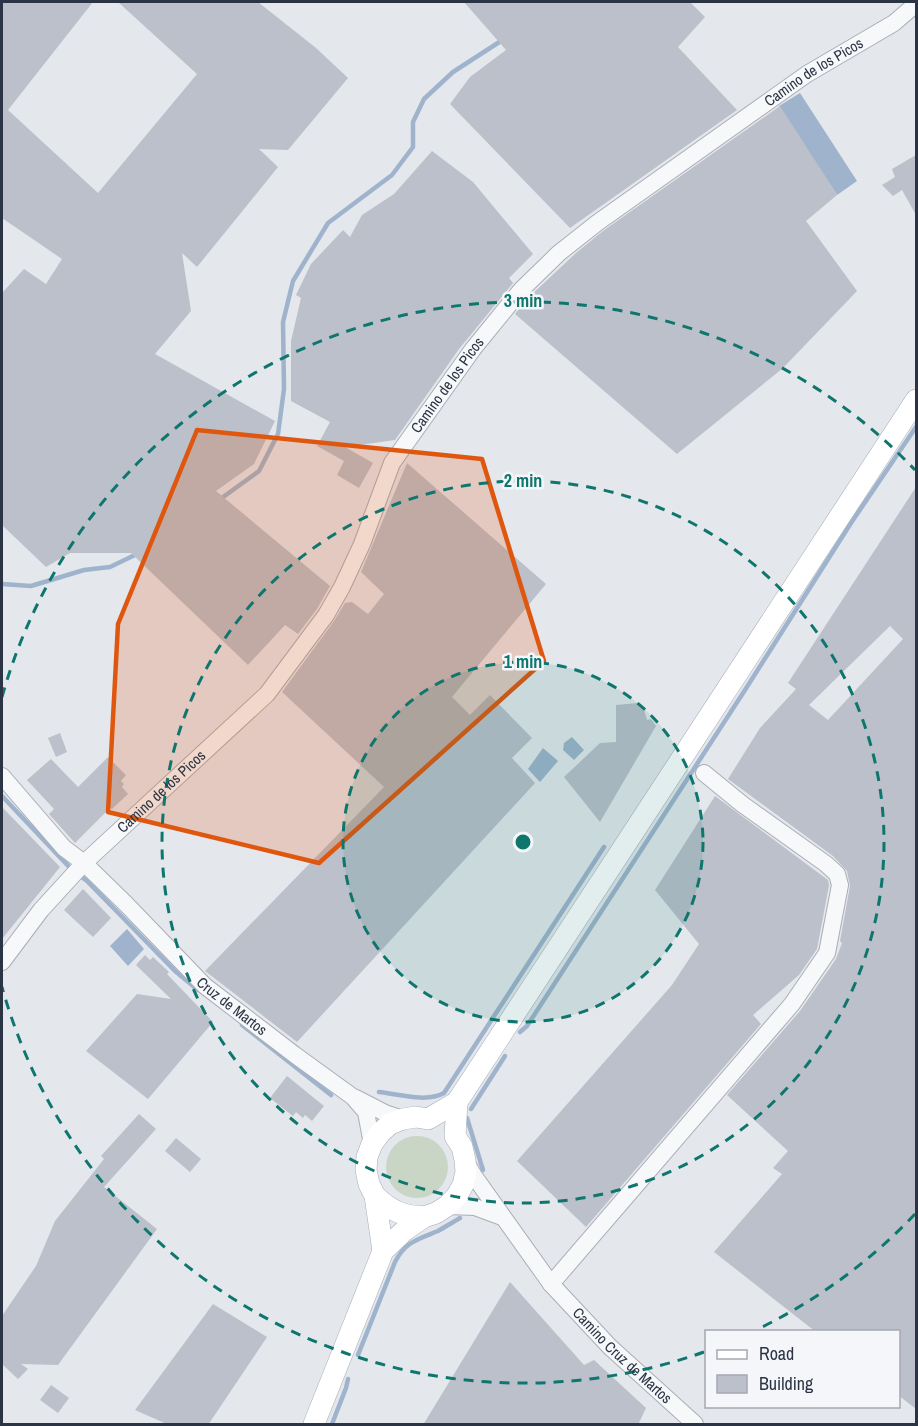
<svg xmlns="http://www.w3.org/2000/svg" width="918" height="1426" font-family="'Archivo Narrow',sans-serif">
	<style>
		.green { fill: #c9d6c5 }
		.water { fill: #9fb4cc }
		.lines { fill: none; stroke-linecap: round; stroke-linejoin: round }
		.stream { stroke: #9fb4cc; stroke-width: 4.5 }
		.building { fill: #bbc0ca; fill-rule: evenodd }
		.minor-casing { stroke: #a9aeb7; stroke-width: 18 }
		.major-casing { stroke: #a3abb8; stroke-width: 22 }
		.minor { stroke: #f7f8fa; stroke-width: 16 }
		.major { stroke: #fff; stroke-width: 21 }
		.marked { fill: #df570f; fill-opacity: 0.2; stroke: #df570f; stroke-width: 4.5; stroke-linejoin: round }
		.ring { fill: none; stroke: #0f766e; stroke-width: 3; stroke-dasharray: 10 8 }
		.labels { text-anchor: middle; stroke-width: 5; stroke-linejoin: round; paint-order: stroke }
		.street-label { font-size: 15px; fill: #2b3445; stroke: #f4f6f9 }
		.centre { fill: #0f766e; stroke: #f4f6f9; stroke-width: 3 }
		.ring-label { font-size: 18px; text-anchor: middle; font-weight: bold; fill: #0f766e; stroke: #f4f6f9; stroke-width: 5; stroke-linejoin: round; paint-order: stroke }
	</style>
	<rect width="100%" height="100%" fill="#e4e7ec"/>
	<circle class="green" cx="417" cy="1167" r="31"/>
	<g class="water">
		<polygon points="800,93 857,181 837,195 779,106"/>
		<polygon points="572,737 584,750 574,760 563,750 564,743"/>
		<polygon points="543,748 558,761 540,782 528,769"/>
		<polygon points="127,929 144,949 128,966 110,946"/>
	</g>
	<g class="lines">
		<g class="stream">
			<polyline points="219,500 259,471 278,434 284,389 283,322 293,281 328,223 392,175 413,147 413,122 424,99 453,72 504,39"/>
			<polyline points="2,584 31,586 84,570 110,567 137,554"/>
			<polyline points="2,796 72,870"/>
			<polyline points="79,875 87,881 175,971 198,990"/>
			<polyline points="242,1025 331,1095"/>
			<polyline points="520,1032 527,1026 745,690 851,523 916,427"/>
			<path d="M379,1092C398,1094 426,1103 444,1093L604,847"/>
			<polyline points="471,1109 505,1056"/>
			<polyline points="467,1118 483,1170"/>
			<path d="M358,1355L395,1262C405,1242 418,1239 438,1231C445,1227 453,1222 460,1218"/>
			<polyline points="332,1424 346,1388 348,1379"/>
		</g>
	</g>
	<g class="building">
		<polygon points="2,2 93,2 8,110 98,193 197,74 118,2 258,2 316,48 348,78 288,150 259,149 278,167 197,267 182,253 191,311 155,354 275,421 254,464 216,491 330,586 317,609 298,634 285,625 248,665 131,553 70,553 46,567 2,525 2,293 24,269 46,284 62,259 2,218"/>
		<polygon points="464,2 690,2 705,17 678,47 737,110 570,228 450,104 470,77 506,50"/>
		<polygon points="780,106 837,195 806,221 857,291 783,368 677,454 515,314 528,298 576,253 603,231"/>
		<polygon points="432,151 473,182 533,254 509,278 513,283 459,349 395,440 345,447 373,463 359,488 337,475 344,461 317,446 330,422 291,401 291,341 301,298 296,295 311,264 343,230 350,237 362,215 394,194"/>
		<polygon points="916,155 916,215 902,190 893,196 882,185 895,177 892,169"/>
		<polygon points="407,463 546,584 452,697 470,715 490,695 532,738 512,758 535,783 297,1042 205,971 384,787 282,692 334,621 345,603 352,602 368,614 384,594 361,572"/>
		<path d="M916,487V1409L898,1395V1332H816L714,1252L782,1174L773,1168L788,1151L727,1095L800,1011L836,959L842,943L840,941L850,886L847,871L833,856L728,779L760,728L796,689L788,683ZM890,626L903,639L828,720L809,705Z"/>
		<polygon points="638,703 644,710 647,720 651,719 656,726 600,822 564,777 600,743 616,742 616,705"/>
		<polygon points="60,733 67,752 56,757 48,738"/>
		<polygon points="108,757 126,775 121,781 124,784 122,787 128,794 112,809 110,808 75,843 49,814 54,809 27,780 51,759 78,787"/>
		<polygon points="715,796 828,880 829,885 817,949 799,975 753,1015 761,1024 586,1227 517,1161 672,985 699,944 655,890"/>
		<polygon points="2,807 60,867 2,939"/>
		<polygon points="83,889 111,918 93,937 64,910"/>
		<polygon points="145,955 150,960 153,957 169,972 167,974 213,1022 148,1099 86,1051 137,994 171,999 136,965"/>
		<polygon points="287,1076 324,1106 312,1121 305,1115 303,1118 296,1112 293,1116 270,1098"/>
		<polygon points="139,1114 156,1129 104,1187 157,1229 58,1365 21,1364 28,1369 18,1379 2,1364 2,1316 36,1266 55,1221 104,1159 101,1156"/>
		<polygon points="176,1138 201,1159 190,1172 165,1151"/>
		<polygon points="510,1282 584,1365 594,1360 646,1408 638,1425 423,1425"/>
		<polygon points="213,1304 267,1337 208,1425 169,1425 135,1410"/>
		<polygon points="51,1385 69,1398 58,1413 40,1400"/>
	</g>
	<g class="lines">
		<defs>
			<g id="minor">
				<path id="s1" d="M2,776L64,848L84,863L127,905L205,986L295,1055L353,1097L366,1112L372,1144"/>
				<path id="s2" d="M2,962L41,910L84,863L267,694L326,615L342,587L362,544L392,463L473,349L521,290L559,253L597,223L807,74L894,23L916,4"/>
				<polyline points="356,1098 385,1113 403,1119"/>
				<path id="s3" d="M465,1160L474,1176L551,1284L610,1347L695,1424"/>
				<polyline points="447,1206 475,1207 502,1217"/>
				<polyline points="551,1284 792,1004 827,953 840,885 837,874 826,864 742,804 704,773"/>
			</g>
			<g id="major">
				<path d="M375,1196C391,1211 402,1216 424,1217"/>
				<polyline points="383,1251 375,1196 369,1184 366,1170 367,1157 372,1144 380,1133 390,1124 403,1119 416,1117 428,1119 457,1102 916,400"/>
				<polyline points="314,1424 383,1251 405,1230 424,1217 436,1213 447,1206 456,1197 463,1185 466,1172 465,1160 462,1147 455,1136 457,1102"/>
			</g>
		</defs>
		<use href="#minor" class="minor-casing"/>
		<use href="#major" class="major-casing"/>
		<use href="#minor" class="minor"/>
		<use href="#major" class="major"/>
	</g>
	<path class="marked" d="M197,430L482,459L544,661L319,863L108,812L118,624Z"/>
	<circle cx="523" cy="842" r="180" fill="#0f766e" fill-opacity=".12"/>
	<g class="ring">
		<circle cx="523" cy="842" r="180"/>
		<circle cx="523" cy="842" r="361"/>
		<path d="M915 1214A541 541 0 0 1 756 1330M704 1352A541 541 0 0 1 2 987M2 697A541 541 0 0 1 915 470"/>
	</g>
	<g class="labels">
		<g class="street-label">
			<text dy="5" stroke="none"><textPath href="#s2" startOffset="1224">Camino de los Picos</textPath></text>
			<text dy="5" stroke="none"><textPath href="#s2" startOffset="738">Camino de los Picos</textPath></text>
			<text dy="5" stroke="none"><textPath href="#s2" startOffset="234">Camino de los Picos</textPath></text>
			<text dy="5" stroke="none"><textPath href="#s1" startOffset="326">Cruz de Martos</textPath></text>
			<text dy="5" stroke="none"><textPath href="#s3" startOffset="252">Camino Cruz de Martos</textPath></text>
		</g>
	</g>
	<circle cx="523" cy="842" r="9" class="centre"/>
	<g class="ring-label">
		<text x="523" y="307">3 min</text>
		<text x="523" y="487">2 min</text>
		<text x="523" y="668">1 min</text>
	</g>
	<rect width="918" height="1426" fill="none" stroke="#2b3445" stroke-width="6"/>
	<rect x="705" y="1330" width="195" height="78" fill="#f4f6f9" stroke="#a4a8b1" stroke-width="1.5"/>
	<rect x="717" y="1350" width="30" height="9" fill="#ffffff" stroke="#a4a8b1" stroke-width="1.5"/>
	<text x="759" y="1360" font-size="18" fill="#2b3445">Road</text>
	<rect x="717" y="1375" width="30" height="18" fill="#bbc0ca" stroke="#a4a8b1" stroke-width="1.5"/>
	<text x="759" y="1390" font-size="18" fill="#2b3445">Building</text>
</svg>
